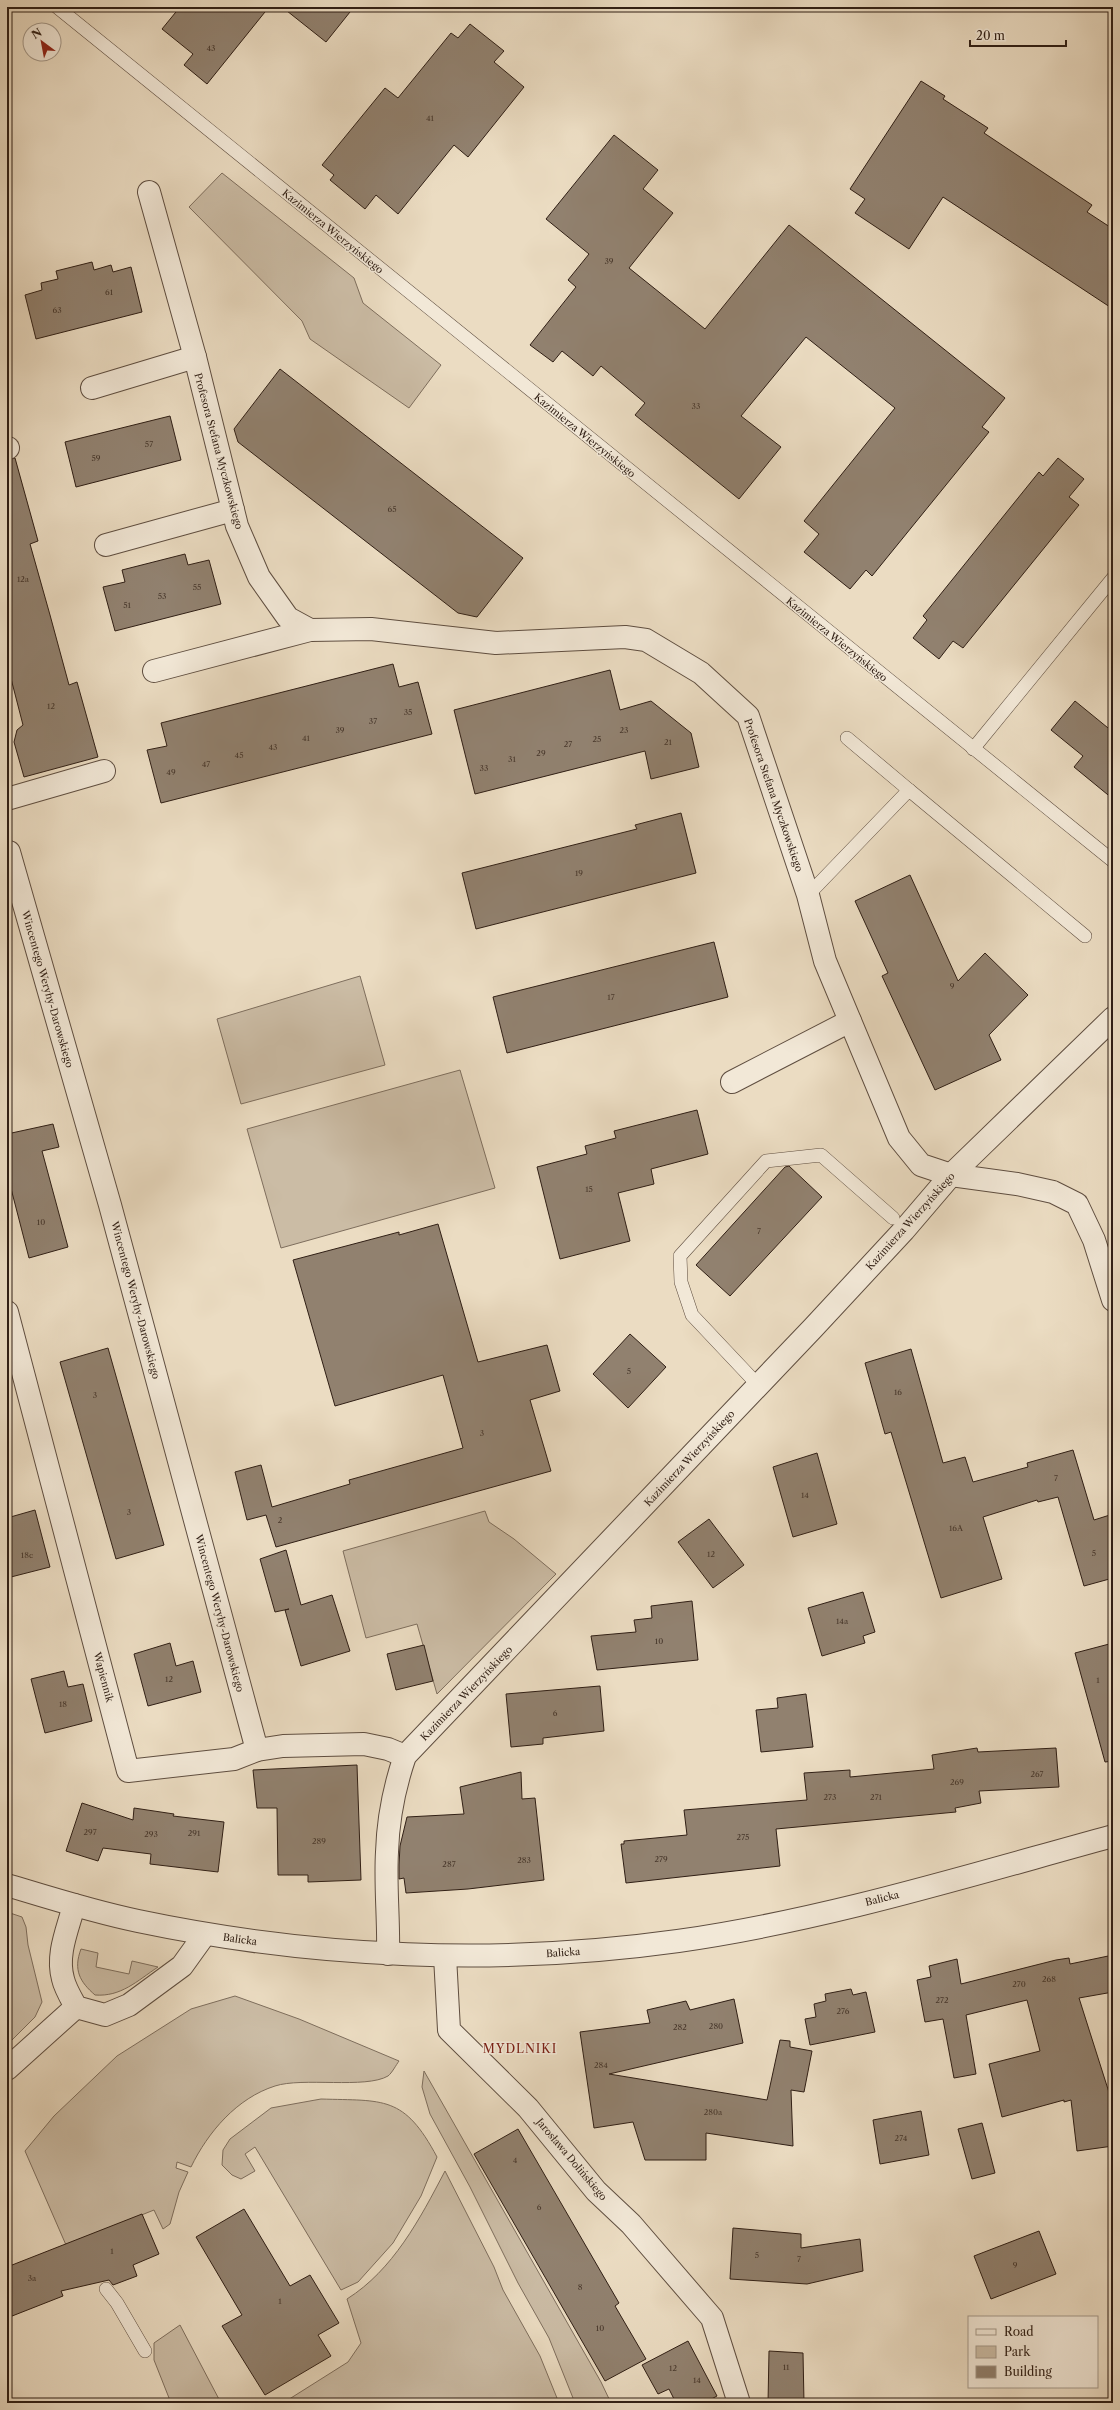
<svg xmlns="http://www.w3.org/2000/svg" width="1120" height="2410" font-family="'Libre Caslon Text',serif">
	<style>
		.green { fill: #cbbca5; stroke: #7e6e5d }
		.building { fill: #91816f; stroke: #301f15 }
		.lines { fill: none; stroke-linecap: round; stroke-linejoin: round }
		.service-casing { stroke: #5f4e40; stroke-width: 14 }
		.minor-casing { stroke: #5f4e40; stroke-width: 24 }
		.tertiary-casing { stroke: #5f4e40; stroke-width: 24 }
		.service { stroke: #f2e8d7; stroke-width: 13 }
		.minor { stroke: #f2e8d7; stroke-width: 22 }
		.tertiary { stroke: #f2e8d7; stroke-width: 22 }
		.labels { text-anchor: middle; stroke-width: 3; stroke-linejoin: round; paint-order: stroke }
		.number-label { font-size: 8px; fill: #48382c }
		.street-label { font-size: 10px; fill: #301f15; stroke: #f2e8d7 }
		.quarter-label { font-size: 12px; letter-spacing: 1px; fill: #7a1f14; stroke: #f2e8d7 }
	</style>
	<rect width="100%" height="100%" fill="#ebdcc2"/>
	<filter id="stains"><feTurbulence type="fractalNoise" baseFrequency=".005" numOctaves="4"/><feColorMatrix values="0 0 0 0 .2 0 0 0 0 .09 0 0 0 0 .02 0 0 0 .5 -.17"/></filter>
	<radialGradient id="worn" r=".72"><stop offset=".6" stop-color="#630" stop-opacity="0"/><stop offset="1" stop-color="#630" stop-opacity=".3"/></radialGradient>
	<g class="green">
		<polygon points="222,173 354,278 363,303 441,365 409,408 310,339 302,321 189,207"/>
		<polygon points="360,976 385,1065 241,1104 217,1019"/>
		<polygon points="460,1070 495,1188 281,1248 247,1129"/>
		<polygon points="485,1511 489,1522 514,1539 556,1574 437,1694 417,1624 366,1638 343,1551"/>
		<polygon points="7,1912 22,1917 26,1927 28,1945 42,2002 35,2017 7,2045"/>
		<path d="M81,1949L98,1953L96,1967L129,1974L132,1961L158,1967C137,1981 121,1997 95,1995C80,1982 73,1970 81,1949Z"/>
		<path d="M235,1996L299,2019L399,2061C396,2065 392,2073 388,2076C366,2089 302,2077 275,2086C237,2098 208,2132 191,2167L177,2162L176,2168L188,2172L179,2192L170,2224L163,2229L154,2210L66,2245L25,2151L54,2116L117,2056L191,2009Z"/>
		<polygon points="424,2071 601,2382 611,2403 575,2403 549,2338 518,2283 470,2187 430,2114 422,2087"/>
		<path d="M321,2099C384,2101 404,2095 437,2157L421,2196L393,2243L358,2282L341,2290L255,2147L245,2154L255,2171L241,2179L232,2175L222,2165L223,2150L230,2139L271,2108Z"/>
		<path d="M445,2171L494,2267L503,2290L540,2356L559,2403H283L348,2362L361,2343L347,2299C393,2270 420,2219 445,2171Z"/>
		<polygon points="180,2325 221,2403 171,2403 154,2360 154,2343"/>
	</g>
	<g class="building">
		<polygon points="180,7 269,7 207,84 184,65 193,54 162,29"/>
		<polygon points="282,7 354,7 326,42"/>
		<polygon points="470,24 504,51 494,62 524,87 468,157 454,145 398,214 376,195 365,209 330,180 334,175 322,165 385,88 398,98 451,33 458,38"/>
		<polygon points="921,81 945,96 943,99 988,128 984,133 1092,205 1087,212 1113,229 1113,309 943,197 909,249 855,213 865,199 850,189"/>
		<polygon points="614,135 658,170 643,189 673,213 629,268 705,329 789,225 1005,398 982,427 989,432 872,576 866,570 850,589 804,552 819,534 804,521 895,408 806,337 741,416 781,447 739,499 635,415 645,403 601,366 593,376 562,351 553,362 530,345 576,287 568,280 589,254 546,219"/>
		<polygon points="92,262 94,270 111,265 113,272 131,267 142,312 36,339 25,295 42,290 41,283 58,279 56,271"/>
		<polygon points="280,369 523,558 477,617 458,613 238,442 234,429"/>
		<polygon points="170,416 181,460 76,487 65,442"/>
		<polygon points="15,458 38,541 30,544 50,615 69,685 77,682 98,757 24,777 14,742 17,730 23,725 7,663 7,460"/>
		<polygon points="1058,458 1084,479 1069,497 1079,505 963,648 953,641 939,659 913,638 927,620 923,616 1039,472 1043,476"/>
		<polygon points="185,554 188,565 209,560 221,604 115,631 103,587 125,582 122,570"/>
		<polygon points="393,664 399,687 418,682 432,734 161,803 147,750 167,746 161,723"/>
		<polygon points="610,670 620,710 651,701 691,733 699,767 651,779 645,751 475,794 454,710"/>
		<polygon points="1075,701 1113,732 1113,799 1074,767 1083,756 1051,730"/>
		<polygon points="681,813 696,873 476,929 462,873 637,829 635,825"/>
		<polygon points="910,875 958,981 985,953 1028,995 989,1035 1001,1060 935,1090 882,976 888,973 855,901"/>
		<polygon points="714,942 728,997 507,1053 493,997"/>
		<polygon points="697,1110 708,1154 651,1169 654,1184 618,1193 630,1241 560,1259 537,1167 587,1154 585,1146 616,1138 614,1131"/>
		<polygon points="53,1124 59,1147 42,1151 68,1247 29,1258 7,1173 7,1134"/>
		<polygon points="789,1166 822,1197 730,1296 696,1265 785,1167"/>
		<polygon points="438,1224 478,1362 547,1345 560,1391 530,1400 551,1471 276,1547 266,1515 247,1520 235,1472 261,1465 272,1507 350,1484 349,1480 463,1448 443,1375 335,1406 293,1260 399,1232 399,1235"/>
		<polygon points="630,1334 666,1367 628,1408 593,1374"/>
		<polygon points="108,1348 164,1545 116,1559 60,1362"/>
		<polygon points="911,1349 943,1463 965,1457 973,1482 1028,1467 1027,1463 1073,1450 1094,1520 1113,1514 1113,1578 1084,1586 1058,1497 1038,1502 1037,1500 983,1517 1002,1579 941,1598 891,1432 885,1434 865,1363"/>
		<polygon points="817,1453 837,1524 793,1537 773,1467"/>
		<polygon points="35,1510 50,1567 7,1578 7,1518"/>
		<polygon points="709,1519 744,1565 713,1588 678,1542"/>
		<polygon points="286,1550 301,1605 332,1595 350,1651 301,1666 285,1610 289,1609 275,1612 260,1559"/>
		<polygon points="863,1592 875,1632 863,1636 865,1643 822,1656 808,1608"/>
		<polygon points="692,1601 698,1660 597,1670 591,1636 636,1632 634,1620 652,1618 651,1606"/>
		<polygon points="170,1643 176,1666 193,1661 201,1692 148,1706 134,1654"/>
		<polygon points="1113,1643 1113,1761 1105,1762 1075,1653"/>
		<polygon points="424,1645 433,1681 396,1690 387,1654"/>
		<polygon points="64,1671 68,1687 83,1684 92,1721 45,1733 31,1679"/>
		<polygon points="600,1686 604,1731 543,1738 543,1744 511,1747 506,1694"/>
		<polygon points="806,1694 813,1747 761,1752 756,1710 778,1708 777,1698"/>
		<polygon points="977,1748 978,1752 1056,1748 1059,1787 979,1791 981,1803 955,1808 956,1812 776,1829 780,1866 626,1883 621,1844 624,1844 624,1841 687,1835 684,1810 807,1800 804,1773 850,1770 850,1777 934,1769 932,1755"/>
		<polygon points="357,1765 361,1880 308,1882 308,1875 278,1875 277,1808 257,1808 253,1770"/>
		<polygon points="521,1772 522,1799 535,1798 544,1880 468,1889 406,1893 404,1878 399,1879 399,1865 400,1846 407,1817 464,1814 460,1787"/>
		<polygon points="82,1803 133,1820 134,1808 174,1814 173,1816 224,1822 218,1872 150,1864 151,1854 103,1848 98,1861 66,1851"/>
		<polygon points="1113,1955 1113,1992 1079,1998 1113,2105 1113,2146 1077,2151 1071,2100 1064,2102 1064,2100 1002,2117 989,2064 1040,2051 1027,2000 966,2015 976,2074 954,2078 943,2019 925,2022 917,1980 931,1977 929,1966 957,1959 961,1984 1056,1960 1069,1958 1070,1964"/>
		<polygon points="851,1989 853,1995 866,1992 875,2032 810,2045 805,2019 816,2017 814,2004 826,2001 825,1994"/>
		<polygon points="734,1999 743,2043 609,2074 767,2100 780,2040 790,2041 790,2047 812,2051 804,2092 791,2090 793,2146 706,2133 706,2160 645,2160 633,2122 594,2128 580,2032 650,2023 647,2010 686,2001 690,2010"/>
		<polygon points="921,2111 929,2155 880,2164 873,2120"/>
		<polygon points="982,2123 995,2173 972,2179 958,2129"/>
		<polygon points="518,2129 619,2303 615,2306 646,2359 605,2381 474,2154"/>
		<polygon points="244,2209 290,2286 310,2275 339,2323 318,2335 331,2356 265,2395 222,2326 242,2315 196,2237"/>
		<polygon points="142,2214 159,2254 133,2265 137,2276 113,2285 109,2280 61,2291 63,2296 7,2318 7,2267"/>
		<polygon points="733,2228 801,2234 801,2248 860,2239 863,2271 807,2284 730,2279"/>
		<polygon points="1039,2231 1056,2274 991,2299 974,2256"/>
		<polygon points="688,2341 717,2396 704,2403 676,2403 669,2389 658,2394 642,2365"/>
		<polygon points="769,2351 803,2353 804,2403 768,2403"/>
	</g>
	<g class="lines">
		<defs>
			<g id="service">
				<polyline points="57,7 1113,861"/>
				<polyline points="847,738 909,790"/>
				<polyline points="973,749 1113,578"/>
				<polyline points="808,895 909,790 1085,936"/>
				<polyline points="758,1385 692,1315 681,1282 680,1256 766,1161 821,1155 893,1218"/>
				<polyline points="106,2289 117,2303 145,2351"/>
			</g>
			<g id="minor">
				<polyline points="149,192 195,357 237,526 259,577 288,618 310,630 371,629 496,643 625,637 646,640 701,673 748,716 808,895 825,961 899,1138 921,1165 951,1175 1017,1184 1053,1192 1077,1204 1094,1240 1113,1300"/>
				<polyline points="92,388 195,357"/>
				<polyline points="7,448 8,448"/>
				<polyline points="106,545 233,510"/>
				<polyline points="154,671 310,630"/>
				<polyline points="7,799 104,771"/>
				<polyline points="9,852 110,1205 257,1750"/>
				<polyline points="732,1082 850,1021"/>
				<polyline points="7,1312 128,1771 234,1759 257,1750 283,1746 364,1744 388,1749 405,1756"/>
				<path d="M74,1905C68,1929 56,1954 63,1979C65,1988 71,1998 76,2007L105,2015L129,2005L182,1966L205,1934"/>
				<path d="M388,1954C389,1920 385,1886 387,1852C388,1819 394,1788 405,1756L813,1328L904,1230L951,1175L1113,1018"/>
				<polyline points="445,1956 449,2030 528,2108 596,2191 631,2224 712,2318 739,2403"/>
				<polyline points="7,2069 76,2007"/>
			</g>
			<path id="tertiary" d="M7,1885C50,1898 94,1912 138,1921C314,1958 500,1966 678,1941C826,1920 970,1875 1113,1836"/>
		</defs>
		<use href="#service" class="service-casing"/>
		<use href="#minor" class="minor-casing"/>
		<use href="#tertiary" class="tertiary-casing"/>
		<use href="#service" class="service"/>
		<use href="#minor" class="minor"/>
		<use href="#tertiary" class="tertiary"/>
	</g>
	<g class="labels">
		<g class="number-label">
			<text x="211" y="51">43</text>
			<text x="430" y="121">41</text>
			<text x="609" y="264">39</text>
			<text x="109" y="295">61</text>
			<text x="57" y="313">63</text>
			<text x="696" y="409">33</text>
			<text x="149" y="447">57</text>
			<text x="96" y="461">59</text>
			<text x="392" y="512">65</text>
			<text x="23" y="582">12a</text>
			<text x="197" y="590">55</text>
			<text x="162" y="599">53</text>
			<text x="127" y="608">51</text>
			<text x="51" y="709">12</text>
			<text x="408" y="715">35</text>
			<text x="373" y="724">37</text>
			<text x="340" y="733">39</text>
			<text x="624" y="733">23</text>
			<text x="306" y="741">41</text>
			<text x="597" y="742">25</text>
			<text x="668" y="745">21</text>
			<text x="568" y="747">27</text>
			<text x="273" y="750">43</text>
			<text x="541" y="756">29</text>
			<text x="239" y="758">45</text>
			<text x="512" y="762">31</text>
			<text x="206" y="767">47</text>
			<text x="484" y="771">33</text>
			<text x="171" y="775">49</text>
			<text x="579" y="876">19</text>
			<text x="952" y="989">9</text>
			<text x="611" y="1000">17</text>
			<text x="589" y="1192">15</text>
			<text x="41" y="1225">10</text>
			<text x="759" y="1234">7</text>
			<text x="629" y="1374">5</text>
			<text x="898" y="1395">16</text>
			<text x="95" y="1398">3</text>
			<text x="482" y="1436">3</text>
			<text x="1056" y="1481">7</text>
			<text x="805" y="1498">14</text>
			<text x="129" y="1515">3</text>
			<text x="280" y="1523">2</text>
			<text x="956" y="1531">16A</text>
			<text x="1094" y="1556">5</text>
			<text x="711" y="1557">12</text>
			<text x="27" y="1558">18c</text>
			<text x="842" y="1624">14a</text>
			<text x="659" y="1644">10</text>
			<text x="169" y="1682">12</text>
			<text x="1098" y="1683">1</text>
			<text x="63" y="1707">18</text>
			<text x="555" y="1716">6</text>
			<text x="1037" y="1777">267</text>
			<text x="957" y="1785">269</text>
			<text x="830" y="1800">273</text>
			<text x="876" y="1800">271</text>
			<text x="90" y="1835">297</text>
			<text x="194" y="1836">291</text>
			<text x="151" y="1837">293</text>
			<text x="743" y="1840">275</text>
			<text x="319" y="1844">289</text>
			<text x="661" y="1862">279</text>
			<text x="524" y="1863">283</text>
			<text x="449" y="1867">287</text>
			<text x="1049" y="1982">268</text>
			<text x="1019" y="1987">270</text>
			<text x="942" y="2003">272</text>
			<text x="843" y="2014">276</text>
			<text x="716" y="2029">280</text>
			<text x="680" y="2030">282</text>
			<text x="601" y="2068">284</text>
			<text x="713" y="2115">280a</text>
			<text x="901" y="2141">274</text>
			<text x="515" y="2163">4</text>
			<text x="539" y="2210">6</text>
			<text x="112" y="2254">1</text>
			<text x="757" y="2258">5</text>
			<text x="799" y="2262">7</text>
			<text x="1015" y="2268">9</text>
			<text x="32" y="2281">3a</text>
			<text x="580" y="2290">8</text>
			<text x="280" y="2304">1</text>
			<text x="600" y="2331">10</text>
			<text x="786" y="2370">11</text>
			<text x="673" y="2371">12</text>
			<text x="697" y="2383">14</text>
		</g>
		<g class="street-label">
			<text transform="translate(333 231) rotate(39)" y="4">Kazimierza Wierzyńskiego</text>
			<text transform="translate(585 435) rotate(39)" y="4">Kazimierza Wierzyńskiego</text>
			<text transform="translate(219 451) rotate(75)" y="4">Profesora Stefana Myczkowskiego</text>
			<text transform="translate(837 639) rotate(39)" y="4">Kazimierza Wierzyńskiego</text>
			<text transform="translate(774 795) rotate(71)" y="4">Profesora Stefana Myczkowskiego</text>
			<text transform="translate(48 989) rotate(74)" y="4">Wincentego Weryhy-Darowskiego</text>
			<text transform="translate(910 1221) rotate(-48)" y="4">Kazimierza Wierzyńskiego</text>
			<text transform="translate(136 1300) rotate(75)" y="4">Wincentego Weryhy-Darowskiego</text>
			<text transform="translate(689 1458) rotate(-47)" y="4">Kazimierza Wierzyńskiego</text>
			<text transform="translate(220 1613) rotate(75)" y="4">Wincentego Weryhy-Darowskiego</text>
			<text transform="translate(104 1677) rotate(75)" y="4">Wapiennik</text>
			<text transform="translate(466 1693) rotate(-46)" y="4">Kazimierza Wierzyńskiego</text>
			<text transform="translate(882 1898) rotate(-14)" y="4">Balicka</text>
			<text transform="translate(240 1939) rotate(8)" y="4">Balicka</text>
			<text transform="translate(563 1952) rotate(-4)" y="4">Balicka</text>
			<text transform="translate(572 2159) rotate(50)" y="4">Jarosława Dolińskiego</text>
		</g>
		<g class="quarter-label">
			<text x="520" y="2053">MYDLNIKI</text>
		</g>
	</g>
	<rect width="1120" height="2410" fill="none" stroke="#ebdcc2" stroke-width="24"/>
	<rect x="8" y="8" width="1104" height="2394" fill="none" stroke="#301f15" stroke-width="2"/>
	<rect x="12" y="12" width="1096" height="2386" fill="none" stroke="#301f15"/>
	<rect x="968" y="2316" width="130" height="72" fill="#f2e8d7" stroke="#a49889"/>
	<rect x="976" y="2329" width="20" height="6" fill="#f2e8d7" stroke="#a49889"/>
	<text x="1004" y="2336" font-size="12" fill="#301f15">Road</text>
	<rect x="976" y="2346" width="20" height="12" fill="#cbbca5" stroke="#a49889"/>
	<text x="1004" y="2356" font-size="12" fill="#301f15">Park</text>
	<rect x="976" y="2366" width="20" height="12" fill="#91816f" stroke="#a49889"/>
	<text x="1004" y="2376" font-size="12" fill="#301f15">Building</text>
	<g transform="translate(42 42) rotate(328)"><circle r="19" fill="#f2e8d7" stroke="#a49889"/>
	<path d="M0-3L7 15L0 10L-7 15Z" fill="#8f2418"/>
	<text y="-6" font-size="11" font-weight="bold" text-anchor="middle" fill="#301f15">N</text>
	</g>
	<path d="M970 40v6h96v-6" fill="none" stroke="#301f15" stroke-width="2"/>
	<text x="976" y="40" font-size="12" fill="#301f15" stroke="#f2e8d7" stroke-width="3" paint-order="stroke">20 m</text>
	<rect width="100%" height="100%" filter="url(#stains)"/>
	<rect width="100%" height="100%" fill="url(#worn)"/>
</svg>
